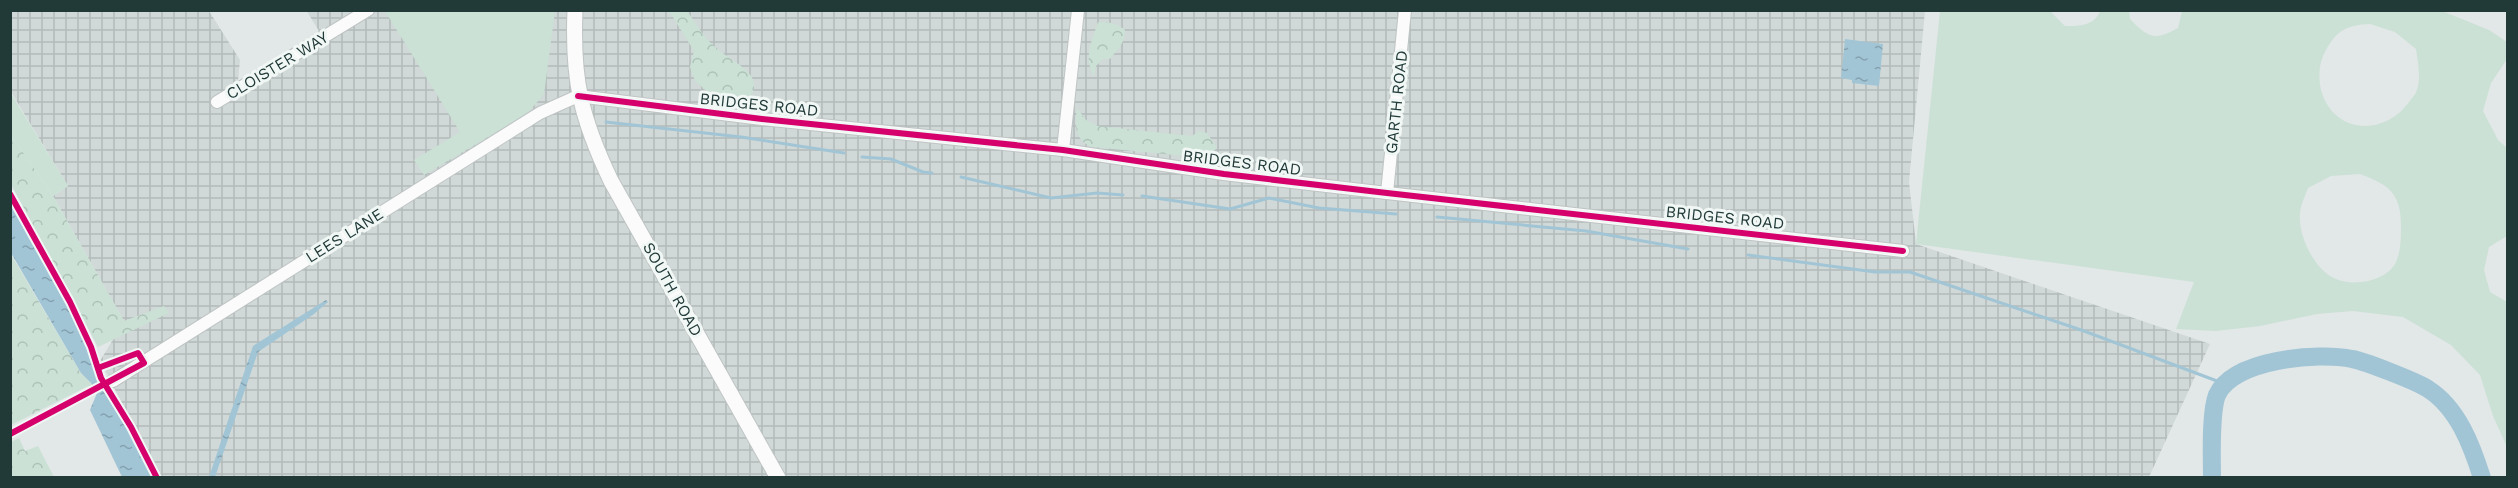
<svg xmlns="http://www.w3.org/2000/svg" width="2518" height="488" font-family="'Work Sans',sans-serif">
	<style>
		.industrial { fill: url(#industrial-grid) }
		.green { fill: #cbe1d6; fill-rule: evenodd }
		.forest { fill: url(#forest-crowns) }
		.water { fill: url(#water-ripples) }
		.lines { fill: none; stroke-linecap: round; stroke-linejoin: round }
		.stream { stroke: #a2c5d6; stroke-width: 3 }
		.river { stroke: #a2c5d6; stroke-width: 18 }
		.minor-casing { stroke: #bfc4c4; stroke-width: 14 }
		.tertiary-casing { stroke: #bfc4c4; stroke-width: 17 }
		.minor { stroke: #fbfbfb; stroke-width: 12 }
		.tertiary { stroke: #fbfbfb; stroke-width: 15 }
		.cycleway-casing { stroke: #f0f7f5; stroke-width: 10 }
		.cycleway { stroke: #d6006c; stroke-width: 6 }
		.labels { text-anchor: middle; stroke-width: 6; stroke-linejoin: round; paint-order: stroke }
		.street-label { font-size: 16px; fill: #213a38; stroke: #f0f7f5 }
	</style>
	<defs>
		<pattern id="industrial-grid" width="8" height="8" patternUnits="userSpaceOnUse" patternTransform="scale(1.5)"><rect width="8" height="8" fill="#d0d9d7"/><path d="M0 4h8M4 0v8" fill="none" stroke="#b2bbb9"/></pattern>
		<pattern id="forest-crowns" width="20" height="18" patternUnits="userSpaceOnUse" patternTransform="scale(1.5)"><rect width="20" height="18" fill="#cbe1d6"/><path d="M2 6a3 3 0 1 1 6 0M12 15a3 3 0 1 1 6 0" fill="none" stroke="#aec2b8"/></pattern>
		<pattern id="water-ripples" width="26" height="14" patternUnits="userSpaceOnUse" patternTransform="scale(1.5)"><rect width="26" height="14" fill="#a2c5d6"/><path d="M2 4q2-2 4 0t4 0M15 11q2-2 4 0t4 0" fill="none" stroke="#84a1af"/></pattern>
	</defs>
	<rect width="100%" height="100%" fill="#e2e7e7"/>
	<polygon class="industrial" points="11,10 209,11 240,60 238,81 319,31 306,10 1925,11 1909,182 1916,244 2210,344 2149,477 161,477 100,361 124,321 53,196 68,186 11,92"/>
	<g class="green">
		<polygon points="385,11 555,11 544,94 527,114 424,175 414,160 460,132"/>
		<path d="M2442,11L2489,30L2507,42V59L2491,83L2483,111L2498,140L2507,148V236L2489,247L2484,270L2490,292L2507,302V447L2493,416L2480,375L2451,345L2403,317L2353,311L2317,314L2260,326L2216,331L2176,329L2194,282L1916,244L1940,11H2050L2065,26C2080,26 2094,26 2100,11H2129L2130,19C2148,38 2155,41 2178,28L2182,11ZM2370,24L2395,32L2416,49C2418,62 2421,78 2417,90C2416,94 2412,98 2409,102C2384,137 2333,134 2321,90C2318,76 2319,62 2326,50C2337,30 2347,25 2370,24ZM2360,174C2389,185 2401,193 2401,226C2401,237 2401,251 2396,262C2387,281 2354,287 2336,279C2315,271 2298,236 2300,214C2300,206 2305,196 2308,188L2331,176Z"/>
		<polygon points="10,92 68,186 53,196 11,135"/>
	</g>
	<g class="forest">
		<path d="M669,11H687C695,22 703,36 713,45C732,64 777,77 740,106L720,103L695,81L690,67L694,51Z"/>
		<path d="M1098,22C1109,22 1117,23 1125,30C1126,42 1117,50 1110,59H1103L1096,66L1094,76C1083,57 1092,41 1098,22Z"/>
		<path d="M1077,108L1086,120L1098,126L1192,136L1199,131L1207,133L1217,148L1206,158L1092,147C1074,140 1075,125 1077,108Z"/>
		<polygon points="11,135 53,196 124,321 164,306 169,313 98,347 11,184"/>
		<polygon points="10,253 81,373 94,386 88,386 11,425"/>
		<polygon points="19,438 25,451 38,446 54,477 13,477 11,473 11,442"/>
	</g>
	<g class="water">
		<polygon points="1845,39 1883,44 1879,86 1852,83 1852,80 1841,78"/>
		<polygon points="11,199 48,264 90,346 104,388 129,428 154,477 122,477 90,410 97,393 92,384 81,373 11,253"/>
		<polygon points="326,300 328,302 314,314 258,352 215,477 209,477 253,346"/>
	</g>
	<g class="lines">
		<g class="stream">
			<polyline points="606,122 741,137 844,153"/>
			<polyline points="862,157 891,159 923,172 932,173"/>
			<polyline points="961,177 1051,198 1097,193 1123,195"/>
			<polyline points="1142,196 1230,209 1269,198 1319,208 1396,214"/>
			<polyline points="1437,217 1586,231 1688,249"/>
			<polyline points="1748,255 1875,272 1910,272 2084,331 2225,384"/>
		</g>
		<path class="river" d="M2212,478C2212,458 2210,413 2217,395C2233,359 2318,352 2352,359C2364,361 2418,382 2428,389C2458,408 2472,446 2482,478"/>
		<defs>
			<g id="minor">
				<polyline points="217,102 368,10"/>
				<polyline points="1063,150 1078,10"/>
				<polyline points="1387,193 1405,10"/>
				<polyline points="113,381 540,113 578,96 762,119 1063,150 1224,174 1387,193 1903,251"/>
			</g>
			<path id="tertiary" d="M575,10C572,80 581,118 611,181L778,478"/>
		</defs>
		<use href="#minor" class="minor-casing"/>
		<use href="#tertiary" class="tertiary-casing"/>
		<use href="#minor" class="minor"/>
		<use href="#tertiary" class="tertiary"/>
		<defs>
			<g id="cycleway">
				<polyline points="578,96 762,119 1063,150 1224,174 1387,193 1903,251"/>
				<polyline points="10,194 70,302 91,347 101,378 131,427 157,478"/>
				<polyline points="10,434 144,363 138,353 98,368"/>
			</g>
		</defs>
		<use href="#cycleway" class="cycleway-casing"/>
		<use href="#cycleway" class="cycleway"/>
	</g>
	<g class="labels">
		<g class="street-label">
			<text transform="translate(277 65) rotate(-31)" y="6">CLOISTER WAY</text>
			<text transform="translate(1396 102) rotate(-84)" y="6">GARTH ROAD</text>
			<text transform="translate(759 104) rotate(6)" y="6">BRIDGES ROAD</text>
			<text transform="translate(1242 162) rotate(7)" y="6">BRIDGES ROAD</text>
			<text transform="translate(1725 217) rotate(6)" y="6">BRIDGES ROAD</text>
			<text transform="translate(344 235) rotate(-32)" y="6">LEES LANE</text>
			<text transform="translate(673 289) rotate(61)" y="6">SOUTH ROAD</text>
		</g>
	</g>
	<rect width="2518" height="488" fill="none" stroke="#213a38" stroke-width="24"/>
</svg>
